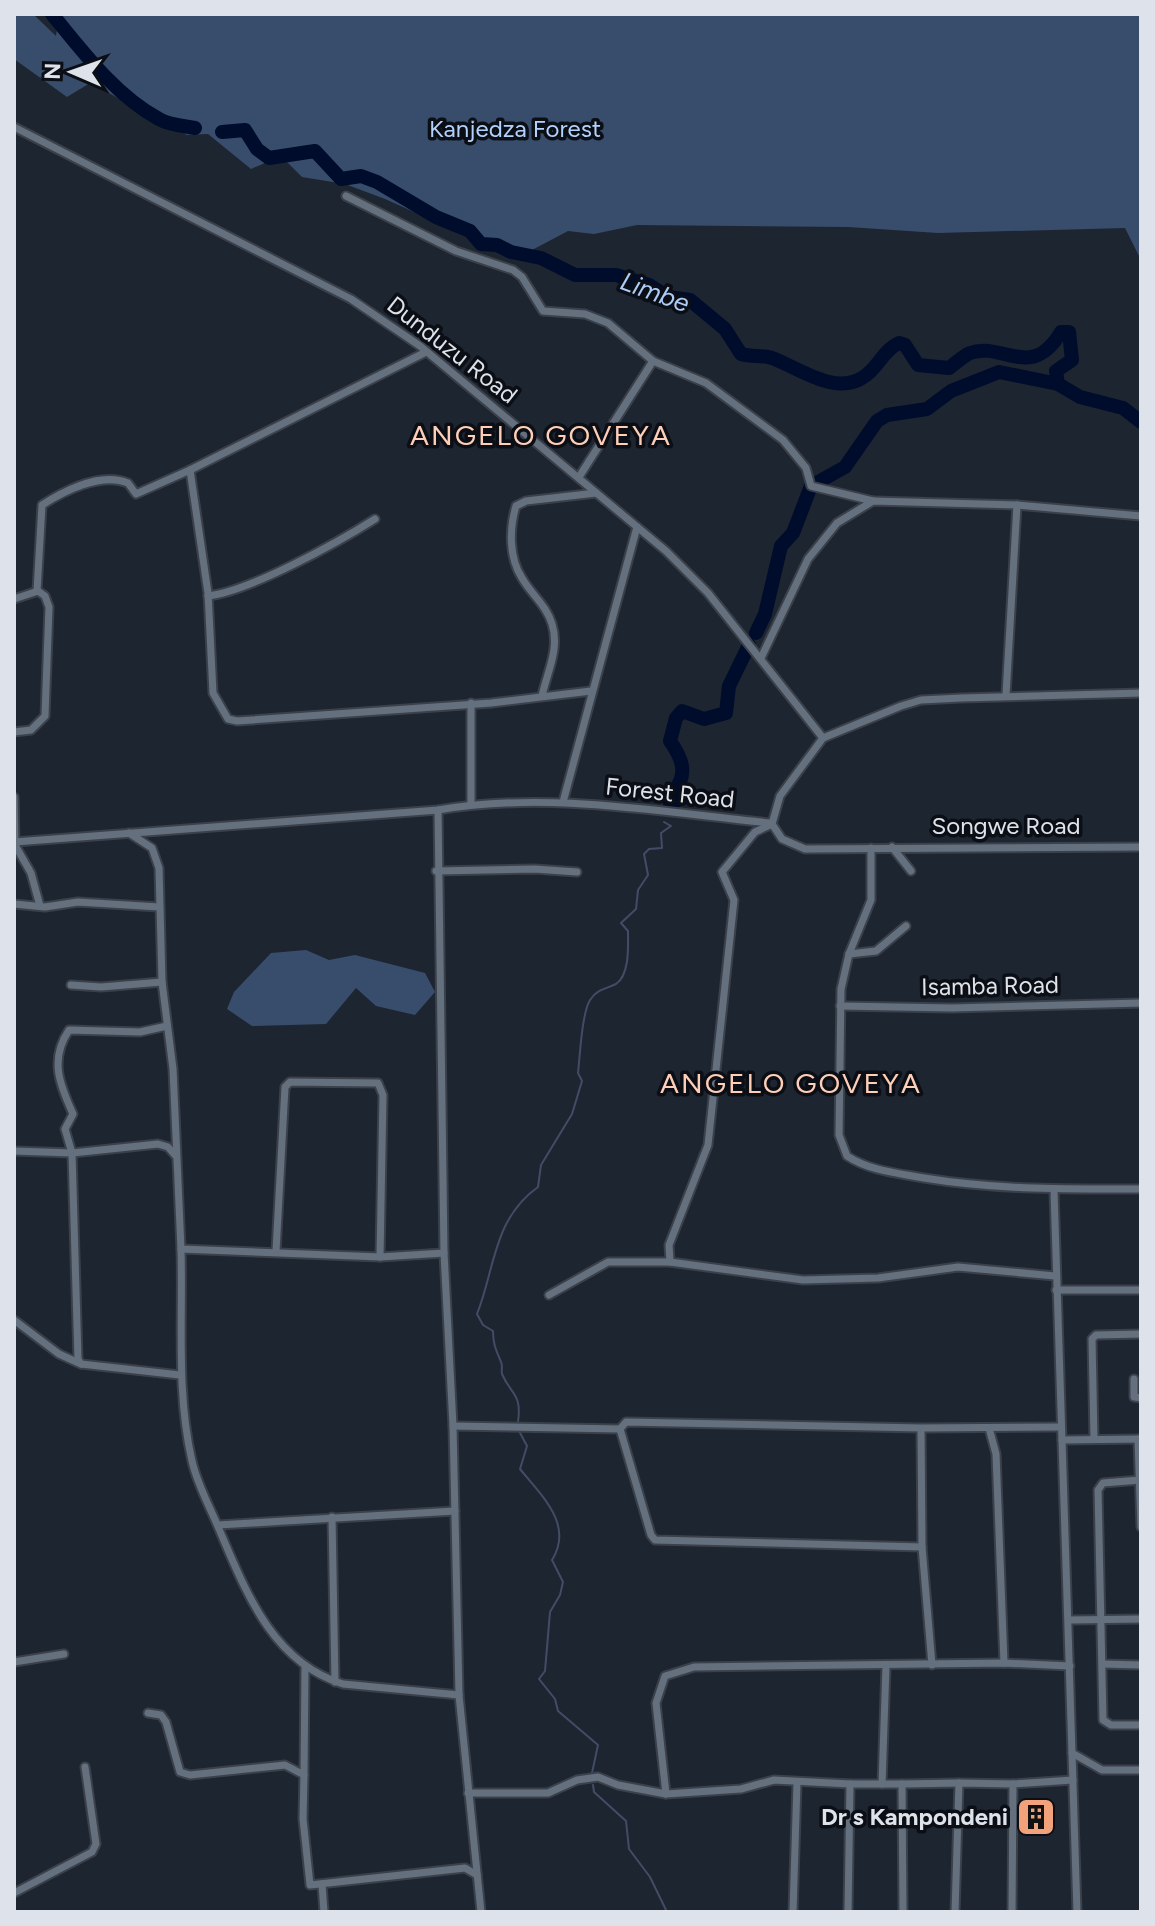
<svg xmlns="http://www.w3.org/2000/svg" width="1155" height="1926" font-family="Figtree,sans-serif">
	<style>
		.green { fill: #384d6c }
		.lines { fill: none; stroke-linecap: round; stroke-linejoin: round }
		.stream { stroke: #434c65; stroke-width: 2 }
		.river { stroke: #000c2b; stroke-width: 14 }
		.minor-casing { stroke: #3b414b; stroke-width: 11 }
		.minor { stroke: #65707e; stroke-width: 7 }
		.labels { text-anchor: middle; stroke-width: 7; stroke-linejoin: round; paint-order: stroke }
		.park-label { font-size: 24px; fill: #b2d1fd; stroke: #0b0e14 }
		.street-label { font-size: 24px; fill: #dee3eb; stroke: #0b0e14 }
		.poi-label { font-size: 24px; font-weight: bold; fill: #dee3eb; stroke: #0b0e14; text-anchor: end }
		.water-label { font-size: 26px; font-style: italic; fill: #accbf7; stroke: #0b0e14 }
		.quarter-label { font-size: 28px; letter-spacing: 2px; fill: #fdcfb9; stroke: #0b0e14 }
	</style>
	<rect width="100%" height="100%" fill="#1d2531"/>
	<g class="green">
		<polygon points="14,14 33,14 56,36 59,14 1141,14 1141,260 1125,228 938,233 848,227 637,225 594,234 568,231 517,258 385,199 345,184 302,177 281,156 251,169 208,134 187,135 90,83 67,97 14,59"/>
		<polygon points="306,950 329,960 355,955 425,973 435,992 415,1015 376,1006 356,988 326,1024 252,1026 227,1009 234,992 271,953"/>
	</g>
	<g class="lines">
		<g class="stream">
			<path d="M518,1422C522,1393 511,1395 502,1374C501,1370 503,1366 501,1362C496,1350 493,1344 493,1331L483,1325L477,1314C495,1269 493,1219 538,1187L541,1165L572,1114L582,1081L578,1073C580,1055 582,1013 590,1000C597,989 606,989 616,984C630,975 628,945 628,931L621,923L636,909L638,890L648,875L644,854L649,849L662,848L661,833L671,826L664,822"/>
			<path d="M518,1429L527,1446L520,1469C542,1496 574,1525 552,1560L563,1582L560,1595L550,1612L545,1671L539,1679L555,1699L558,1711L598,1745L592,1773"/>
			<polyline points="593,1785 594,1792 626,1821 629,1849 650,1877 667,1912"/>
		</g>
		<g class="river">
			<path d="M52,14C82,51 116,96 159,119C169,125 184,126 195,128"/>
			<path d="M222,132L245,130L257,149L269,158L315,151L341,179L361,176L377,182L436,217L470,231L481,244L497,245L511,252L541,258L575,275H616L649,285L668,297L690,300L725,329L741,354C751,357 763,355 772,358C799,368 834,395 862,378C878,369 882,351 899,343L905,345L918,365L949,368C956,363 963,356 970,353C1003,341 1031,382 1061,332H1069L1072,360L1056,371L1058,384L1080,397L1123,408L1141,422"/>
			<polyline points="756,633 765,614 781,546 793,533 811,486 845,467 877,421 887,415 927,409 951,391 999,372 1058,384"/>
			<path d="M670,803L681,799L675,790C688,773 682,758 670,741L676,718L682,711L704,719L726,713L729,686L749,645"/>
		</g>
		<defs>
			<g id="minor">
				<polyline points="14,127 351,299 420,346 666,551 708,593 823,738"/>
				<polyline points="346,196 456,251 513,270 522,277 543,311 585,314 608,323 653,361 706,383 783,440 806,468 811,486 873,501"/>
				<polyline points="426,352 190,470 208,593 213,693 228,719 237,721 491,703 591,691"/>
				<polyline points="579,477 653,361"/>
				<path d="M37,591L42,505C64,491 101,472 128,483L136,494L190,470"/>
				<path d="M208,596C250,591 337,543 375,519"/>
				<polyline points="14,599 38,591 45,596 49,607 45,716 31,730 14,732"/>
				<polyline points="761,658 808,559 837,523 873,501 1017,505 1141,516"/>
				<polyline points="1141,693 961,698 921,700 901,706 823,738 780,796 772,824 782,839 805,849 1141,847"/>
				<polyline points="1006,695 1017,505"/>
				<path d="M542,696C547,672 560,649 552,624C547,606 531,594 522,578C509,558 509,529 516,506L526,501L596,493"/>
				<polyline points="14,797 15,845 31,873 40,906"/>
				<polyline points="563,802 637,527"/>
				<polyline points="471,804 471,703"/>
				<polyline points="772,824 755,832 722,872 734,900 708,1145 669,1245 670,1262 803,1280 878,1278 958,1267 1055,1276"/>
				<polyline points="129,833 152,848 159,868 162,982 173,1069 181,1249 380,1257 444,1253 438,810"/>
				<path d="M14,842L438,810C547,791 660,812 770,823"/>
				<polyline points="892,847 911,871"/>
				<path d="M871,848V900L849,954L841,989L839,1135L847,1156C870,1171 897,1173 924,1178C997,1190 1067,1189 1141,1189"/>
				<polyline points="436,871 535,869 577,872"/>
				<polyline points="14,904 45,907 78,902 159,907"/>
				<polyline points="849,954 876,951 906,926"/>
				<polyline points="71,985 101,987 162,982"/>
				<polyline points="840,1006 952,1008 1141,1003"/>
				<path d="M167,1026L140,1032L69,1030C49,1060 60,1085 73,1114L65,1129L72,1153L78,1359L81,1364L180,1375"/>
				<polyline points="14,1151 72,1153 158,1144 168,1147 175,1155"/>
				<polyline points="1054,1191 1072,1753 1102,1770 1141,1770"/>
				<path d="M181,1249C183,1320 176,1392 192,1461C197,1484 210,1507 219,1529C246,1592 272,1662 343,1684L459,1695"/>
				<polyline points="276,1251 285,1087 290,1082 378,1083 383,1095 380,1257"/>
				<polyline points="444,1253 453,1426 459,1695 481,1912"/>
				<polyline points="1056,1290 1141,1290"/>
				<polyline points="549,1295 608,1262 670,1262"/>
				<polyline points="14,1320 59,1354 81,1364"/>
				<polyline points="1134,1379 1134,1397 1141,1398"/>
				<polyline points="453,1426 620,1429"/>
				<polyline points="921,1428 922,1547 655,1540 651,1535 620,1429 626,1422 921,1428 1061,1427"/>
				<polyline points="989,1428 996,1454 1004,1663"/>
				<polyline points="1094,1439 1092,1339 1096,1335 1141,1334"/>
				<polyline points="1138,1439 1141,1527"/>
				<polyline points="1062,1440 1140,1439"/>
				<polyline points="1140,1480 1103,1483 1098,1490 1103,1720 1111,1725 1141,1725"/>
				<polyline points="332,1517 335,1682"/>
				<polyline points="218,1525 455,1511"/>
				<polyline points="922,1547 932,1665"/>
				<polyline points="1070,1620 1141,1619"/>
				<polyline points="14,1662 64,1654"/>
				<polyline points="1103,1664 1141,1665"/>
				<polyline points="148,1713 161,1715 166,1722 180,1772 190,1775 285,1765 304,1775 305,1667"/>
				<polyline points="1072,1753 1077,1912"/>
				<polyline points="304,1775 303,1819 310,1885 465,1868 477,1875"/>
				<polyline points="882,1784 886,1666"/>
				<polyline points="468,1793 548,1793 577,1780 598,1777 618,1785 666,1794 741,1789 774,1780 850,1784"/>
				<polyline points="666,1794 656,1703 665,1676 694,1667 1004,1663 1070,1666"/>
				<polyline points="322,1884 324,1912"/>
				<polyline points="14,1893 92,1852 96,1844 85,1767"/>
				<polyline points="793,1912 797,1783"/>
				<polyline points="848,1912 850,1784 902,1784"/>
				<polyline points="903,1912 902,1784 959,1783"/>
				<polyline points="955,1912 959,1783 1013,1784"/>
				<polyline points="1012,1912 1013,1784 1073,1780"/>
			</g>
		</defs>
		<use href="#minor" class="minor-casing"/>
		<use href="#minor" class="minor"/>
	</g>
	<defs>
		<symbol id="building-square" viewBox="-11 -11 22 22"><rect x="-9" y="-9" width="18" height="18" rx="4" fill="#f1a27b" stroke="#0b0e14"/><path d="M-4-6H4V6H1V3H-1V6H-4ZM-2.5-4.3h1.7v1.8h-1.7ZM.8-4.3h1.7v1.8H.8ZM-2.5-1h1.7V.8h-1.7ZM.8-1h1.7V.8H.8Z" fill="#111"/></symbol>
	</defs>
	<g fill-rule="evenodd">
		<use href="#building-square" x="1014" y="1795" width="44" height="44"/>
	</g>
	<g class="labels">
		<g class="park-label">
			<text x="515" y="137">Kanjedza Forest</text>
		</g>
		<g class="street-label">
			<text transform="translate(452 350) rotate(38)" y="8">Dunduzu Road</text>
			<text transform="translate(670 793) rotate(6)" y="8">Forest Road</text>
			<text x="1006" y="834">Songwe Road</text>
			<text transform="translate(990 986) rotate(-1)" y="8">Isamba Road</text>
		</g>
		<g class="poi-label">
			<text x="1008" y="1825">Dr s Kampondeni</text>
		</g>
		<g class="water-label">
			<text transform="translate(655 292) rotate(20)" y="9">Limbe</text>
		</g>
		<g class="quarter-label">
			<text x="541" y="445">ANGELO GOVEYA</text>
			<text x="791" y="1093">ANGELO GOVEYA</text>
		</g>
	</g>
	<rect width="1155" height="1926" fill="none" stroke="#dee3eb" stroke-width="32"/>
	<g transform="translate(72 72) rotate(272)" stroke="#0b0e14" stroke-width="6" paint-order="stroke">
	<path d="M0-6L14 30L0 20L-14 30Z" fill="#dee3eb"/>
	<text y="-12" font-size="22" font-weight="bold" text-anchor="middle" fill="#dee3eb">N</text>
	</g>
</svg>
